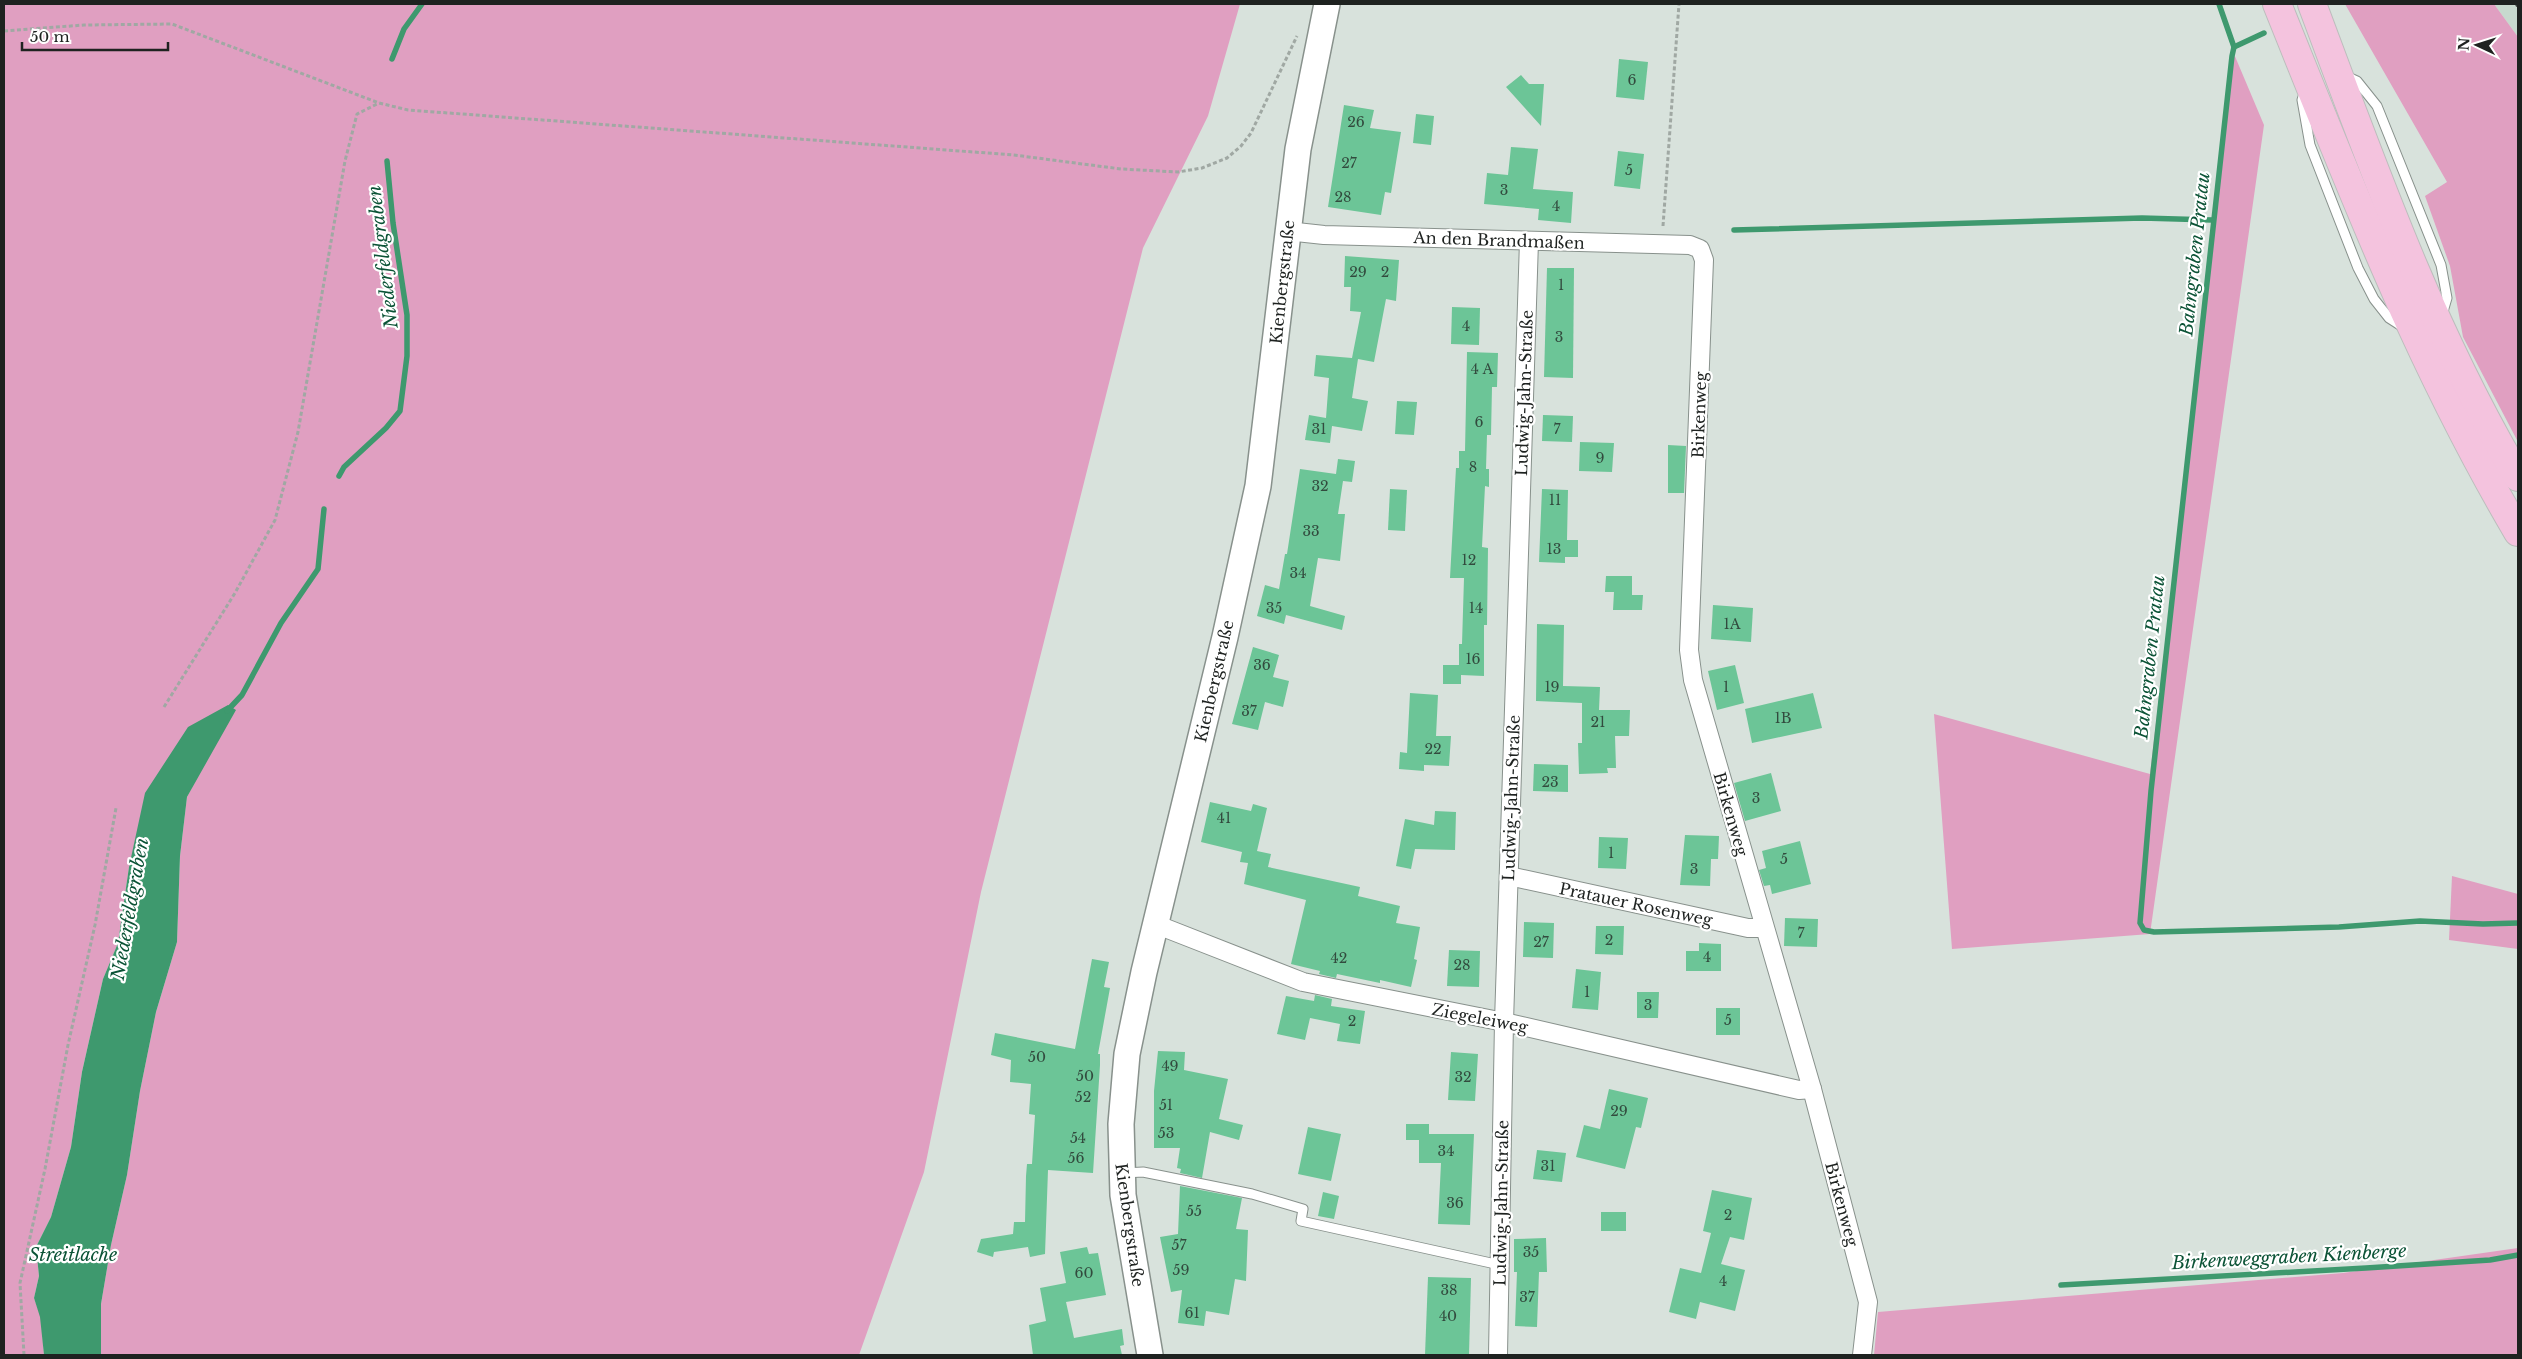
<svg xmlns="http://www.w3.org/2000/svg" width="2522" height="1359" font-family="'Libre Baskerville',serif">
	<style>
		.built { fill: #c7d9ce }
		.green { fill: #e09fc1 }
		.water { fill: #3e996e }
		.lines { fill: none; stroke-linecap: round; stroke-linejoin: round }
		.stream { stroke: #3e996e; stroke-width: 5.5 }
		.building { fill: #6cc597 }
		.lane-casing { stroke: #88918c; stroke-width: 11 }
		.street-casing { stroke: #88918c; stroke-width: 20 }
		.secondary-casing { stroke: #88918c; stroke-width: 28 }
		.primary-casing { stroke: #bcbdbc; stroke-width: 30 }
		.path { stroke: #a0a8a3; stroke-width: 3; stroke-dasharray: 4 2.5; stroke-linecap: butt }
		.lane { stroke: #fff; stroke-width: 9 }
		.street { stroke: #fff; stroke-width: 18 }
		.secondary { stroke: #fff; stroke-width: 25 }
		.primary { stroke: #f4c3de; stroke-width: 28 }
		.rail { stroke: #3b403d; stroke-width: 4; stroke-dasharray: 6 6; stroke-linecap: butt }
		.labels { text-anchor: middle; stroke-width: 4.5; stroke-linejoin: round; paint-order: stroke }
		.number-label { font-size: 14px; fill: #324b3e }
		.street-label { font-size: 16px; fill: #1e2220; stroke: #fff }
		.water-label { font-size: 18px; font-style: italic; fill: #0b5336; stroke: #fff }
	</style>
	<rect width="100%" height="100%" fill="#d8e2dc"/>
	<polygon class="built" points="2494,4 2518,4 2518,37"/>
	<g class="green">
		<polygon points="4,4 1240,4 1208,116 1143,248 981,892 924,1172 859,1355 101,1355 101,1304 111,1245 127,1175 140,1091 156,1012 177,942 180,856 187,797 205,762 129,867 118,943 103,979 82,1072 71,1147 51,1217 36,1247 39,1276 34,1298 41,1317 44,1355 4,1355"/>
		<polygon points="2345,4 2494,4 2518,37 2518,442 2463,337 2450,266 2425,196 2447,182"/>
		<polygon points="2234,54 2264,125 2150,934 1952,949 1934,714 2150,774"/>
		<polygon points="2452,876 2518,894 2518,949 2449,940"/>
		<polygon points="2518,1248 2518,1355 1874,1355 1878,1312 2343,1273"/>
	</g>
	<polygon class="water" points="228,705 236,710 187,797 180,856 177,942 156,1012 140,1091 127,1175 111,1245 101,1304 101,1355 44,1355 40,1317 34,1298 39,1276 36,1247 51,1217 71,1147 82,1072 103,979 118,943 129,867 145,793 188,727"/>
	<g class="lines">
		<g class="stream">
			<polyline points="2219,4 2234,47"/>
			<polyline points="2264,33 2234,47 2232,56 2151,791 2140,923 2144,930 2154,932 2339,927 2420,921 2483,924 2518,923"/>
			<polyline points="392,59 404,29 422,4"/>
			<polyline points="1734,230 2142,218 2212,220"/>
			<polyline points="339,476 344,467 386,428 400,411 407,356 407,315 393,223 387,161"/>
			<polyline points="227,711 242,695 281,623 318,569 324,509"/>
			<polyline points="2061,1285 2366,1268 2490,1260 2518,1255"/>
		</g>
	</g>
	<g class="building">
		<polygon points="1619,59 1648,62 1644,100 1616,97"/>
		<polygon points="1521,75 1529,84 1544,84 1541,126 1506,87"/>
		<polygon points="1344,105 1374,110 1370,128 1401,132 1391,193 1385,192 1381,215 1328,207"/>
		<polygon points="1416,114 1434,116 1431,145 1413,143"/>
		<polygon points="1511,147 1538,149 1533,189 1573,192 1571,223 1538,220 1539,209 1484,204 1487,173 1508,175"/>
		<polygon points="1618,151 1644,154 1640,189 1614,186"/>
		<polygon points="1345,256 1399,260 1396,301 1386,299 1374,362 1358,359 1352,398 1368,401 1362,431 1332,426 1330,443 1305,440 1309,415 1326,418 1329,378 1314,376 1316,355 1352,358 1361,312 1350,311 1351,287 1344,287"/>
		<polygon points="1547,268 1574,268 1573,378 1544,377"/>
		<polygon points="1452,307 1480,308 1479,345 1451,344"/>
		<polygon points="1467,352 1498,353 1497,387 1492,387 1491,435 1487,435 1486,469 1489,469 1489,487 1485,486 1482,547 1488,548 1487,625 1484,625 1484,676 1461,675 1461,684 1443,684 1443,665 1459,665 1459,644 1462,644 1464,578 1450,578 1456,468 1459,468 1459,451 1465,451"/>
		<polygon points="1397,401 1417,402 1414,435 1395,434"/>
		<polygon points="1543,415 1573,416 1572,442 1542,441"/>
		<polygon points="1580,442 1614,443 1612,472 1579,471"/>
		<polygon points="1668,445 1686,446 1684,493 1668,493"/>
		<polygon points="1338,459 1355,461 1352,482 1343,481 1338,514 1345,514 1340,561 1318,558 1310,606 1345,616 1342,630 1286,615 1284,624 1257,616 1265,585 1279,589 1285,554 1287,554 1300,469 1336,474"/>
		<polygon points="1390,489 1407,490 1405,531 1388,530"/>
		<polygon points="1542,489 1568,490 1567,540 1578,540 1578,557 1565,557 1565,563 1539,562"/>
		<polygon points="1606,576 1632,576 1632,595 1643,595 1642,610 1613,610 1614,592 1605,592"/>
		<polygon points="1713,605 1753,608 1751,642 1711,639"/>
		<polygon points="1537,624 1564,625 1563,686 1600,687 1599,710 1630,710 1629,736 1615,736 1616,768 1607,768 1608,773 1579,774 1578,743 1582,743 1582,703 1536,701"/>
		<polygon points="1253,647 1279,655 1273,677 1289,681 1283,707 1265,702 1258,730 1232,724"/>
		<polygon points="1735,665 1744,703 1717,710 1708,671"/>
		<polygon points="1410,693 1438,695 1436,736 1451,736 1449,766 1424,765 1424,771 1399,769 1400,752 1407,753"/>
		<polygon points="1813,693 1822,728 1752,743 1745,709"/>
		<polygon points="1534,764 1568,765 1568,792 1533,791"/>
		<polygon points="1771,773 1781,811 1745,821 1734,783"/>
		<polygon points="1210,802 1251,811 1253,804 1267,808 1257,851 1271,854 1268,867 1360,887 1358,896 1400,906 1396,923 1420,927 1414,959 1417,960 1411,987 1380,980 1380,983 1337,974 1336,978 1319,974 1320,971 1291,964 1306,900 1244,884 1248,863 1240,862 1242,852 1201,842"/>
		<polygon points="1435,811 1456,812 1455,850 1415,849 1411,869 1396,866 1405,819 1434,825"/>
		<polygon points="1685,835 1719,836 1718,859 1711,859 1710,886 1680,885"/>
		<polygon points="1599,837 1628,838 1626,869 1598,868"/>
		<polygon points="1800,841 1811,884 1772,894 1770,885 1764,886 1759,870 1766,868 1762,851"/>
		<polygon points="1785,918 1818,919 1817,947 1784,946"/>
		<polygon points="1524,922 1554,923 1553,958 1523,957"/>
		<polygon points="1596,926 1624,926 1623,955 1595,954"/>
		<polygon points="1699,943 1721,944 1721,971 1686,971 1686,951 1699,951"/>
		<polygon points="1449,950 1480,951 1479,987 1447,986"/>
		<polygon points="1092,959 1109,962 1104,987 1110,988 1098,1054 1100,1054 1100,1065 1093,1173 1048,1170 1045,1254 1030,1257 1028,1247 994,1252 993,1257 977,1252 981,1239 1013,1234 1014,1222 1025,1222 1026,1176 1027,1164 1032,1164 1035,1115 1029,1114 1031,1084 1010,1082 1011,1060 991,1055 995,1033 1075,1049"/>
		<polygon points="1576,969 1601,972 1598,1010 1572,1008"/>
		<polygon points="1637,992 1659,992 1658,1018 1637,1018"/>
		<polygon points="1315,995 1332,999 1331,1006 1365,1011 1360,1044 1337,1041 1340,1024 1310,1018 1305,1040 1277,1034 1286,996 1314,1001"/>
		<rect x="1716" y="1008" width="24" height="27"/>
		<polygon points="1158,1051 1185,1052 1184,1070 1228,1079 1219,1119 1243,1125 1239,1140 1210,1132 1202,1178 1180,1173 1181,1169 1177,1168 1180,1148 1154,1148 1154,1091"/>
		<polygon points="1451,1052 1478,1054 1475,1101 1448,1100"/>
		<polygon points="1609,1089 1648,1098 1641,1128 1636,1127 1625,1169 1576,1157 1584,1125 1600,1129"/>
		<polygon points="1406,1124 1429,1124 1429,1134 1474,1134 1470,1225 1438,1224 1441,1163 1419,1163 1419,1140 1406,1140"/>
		<polygon points="1308,1127 1341,1134 1331,1181 1298,1174"/>
		<polygon points="1537,1150 1566,1153 1562,1182 1533,1179"/>
		<polygon points="1180,1186 1242,1198 1236,1229 1248,1230 1246,1281 1235,1279 1229,1315 1206,1311 1204,1326 1178,1323 1182,1290 1171,1292 1160,1237 1178,1234"/>
		<polygon points="1712,1190 1752,1198 1744,1240 1730,1237 1721,1264 1745,1270 1735,1311 1700,1302 1696,1319 1669,1312 1680,1268 1701,1273 1711,1233 1703,1231"/>
		<polygon points="1323,1192 1339,1196 1334,1219 1318,1216"/>
		<rect x="1601" y="1212" width="25" height="19"/>
		<polygon points="1546,1238 1547,1272 1539,1272 1537,1327 1515,1326 1517,1272 1514,1272 1514,1239"/>
		<polygon points="1087,1247 1089,1254 1098,1253 1106,1295 1066,1302 1074,1338 1122,1329 1124,1345 1120,1346 1122,1355 1033,1355 1029,1325 1046,1321 1040,1288 1066,1283 1060,1252"/>
		<polygon points="1428,1277 1471,1278 1469,1355 1425,1355"/>
	</g>
	<g class="lines">
		<defs>
			<g id="lane">
				<polyline points="2346,76 2357,81 2377,106 2441,265 2447,298 2442,315"/>
				<polyline points="2304,94 2302,100 2310,145 2358,268 2374,299 2389,318 2403,327"/>
				<polyline points="1124,1173 1143,1172 1252,1194 1303,1209 1301,1221 1500,1265"/>
			</g>
			<g id="street">
				<polyline points="1287,231 1324,235 1690,245 1700,249 1704,260 1689,650 1693,680 1812,1089 1868,1302 1862,1355"/>
				<polyline points="1509,876 1748,928 1764,928"/>
				<polyline points="1155,924 1303,982 1504,1022 1799,1090 1812,1089"/>
				<polyline points="1498,1355 1504,1022 1529,241"/>
			</g>
			<polyline id="secondary" points="1150,1355 1123,1195 1121,1124 1127,1054 1144,972 1225,637 1258,486 1298,149 1327,4"/>
			<g id="primary">
				<path d="M2277,4C2350,185 2418,363 2518,532"/>
				<path d="M2312,4C2372,164 2430,329 2518,477"/>
			</g>
		</defs>
		<use href="#lane" class="lane-casing"/>
		<use href="#street" class="street-casing"/>
		<use href="#secondary" class="secondary-casing"/>
		<use href="#primary" class="primary-casing"/>
		<g class="path">
			<polyline points="4,31 84,25 172,24 379,103 408,110 1014,155 1121,169 1178,172 1202,168 1227,158 1241,146 1251,133 1297,36"/>
			<polyline points="1663,226 1679,4"/>
			<polyline points="164,707 235,593 275,520 298,432 345,161 357,114 379,103"/>
			<polyline points="24,1355 20,1283 45,1169 68,1045 95,925 116,808"/>
		</g>
		<use href="#lane" class="lane"/>
		<use href="#street" class="street"/>
		<use href="#secondary" class="secondary"/>
		<use href="#primary" class="primary"/>
		<polyline class="rail" points="2517,4 2518,6"/>
	</g>
	<g class="labels">
		<g class="number-label">
			<text x="1632" y="85">6</text>
			<text x="1356" y="127">26</text>
			<text x="1349" y="168">27</text>
			<text x="1629" y="175">5</text>
			<text x="1504" y="195">3</text>
			<text x="1343" y="202">28</text>
			<text x="1556" y="211">4</text>
			<text x="1358" y="277">29</text>
			<text x="1385" y="277">2</text>
			<text x="1561" y="290">1</text>
			<text x="1466" y="331">4</text>
			<text x="1559" y="342">3</text>
			<text x="1482" y="374">4 A</text>
			<text x="1479" y="427">6</text>
			<text x="1319" y="434">31</text>
			<text x="1557" y="434">7</text>
			<text x="1600" y="463">9</text>
			<text x="1473" y="472">8</text>
			<text x="1320" y="491">32</text>
			<text x="1555" y="505">11</text>
			<text x="1311" y="536">33</text>
			<text x="1554" y="554">13</text>
			<text x="1469" y="565">12</text>
			<text x="1298" y="578">34</text>
			<text x="1274" y="613">35</text>
			<text x="1476" y="613">14</text>
			<text x="1732" y="629">1A</text>
			<text x="1473" y="664">16</text>
			<text x="1262" y="670">36</text>
			<text x="1552" y="692">19</text>
			<text x="1726" y="692">1</text>
			<text x="1249" y="716">37</text>
			<text x="1783" y="723">1B</text>
			<text x="1598" y="727">21</text>
			<text x="1433" y="754">22</text>
			<text x="1550" y="787">23</text>
			<text x="1756" y="803">3</text>
			<text x="1224" y="823">41</text>
			<text x="1611" y="858">1</text>
			<text x="1784" y="864">5</text>
			<text x="1694" y="874">3</text>
			<text x="1801" y="938">7</text>
			<text x="1609" y="945">2</text>
			<text x="1541" y="947">27</text>
			<text x="1707" y="962">4</text>
			<text x="1339" y="963">42</text>
			<text x="1462" y="970">28</text>
			<text x="1587" y="997">1</text>
			<text x="1648" y="1010">3</text>
			<text x="1728" y="1025">5</text>
			<text x="1352" y="1026">2</text>
			<text x="1037" y="1062">50</text>
			<text x="1170" y="1071">49</text>
			<text x="1085" y="1081">50</text>
			<text x="1463" y="1082">32</text>
			<text x="1083" y="1102">52</text>
			<text x="1166" y="1110">51</text>
			<text x="1619" y="1116">29</text>
			<text x="1166" y="1138">53</text>
			<text x="1078" y="1143">54</text>
			<text x="1446" y="1156">34</text>
			<text x="1076" y="1163">56</text>
			<text x="1548" y="1171">31</text>
			<text x="1455" y="1208">36</text>
			<text x="1194" y="1216">55</text>
			<text x="1728" y="1220">2</text>
			<text x="1179" y="1250">57</text>
			<text x="1531" y="1257">35</text>
			<text x="1181" y="1275">59</text>
			<text x="1084" y="1278">60</text>
			<text x="1723" y="1286">4</text>
			<text x="1449" y="1295">38</text>
			<text x="1527" y="1302">37</text>
			<text x="1192" y="1318">61</text>
			<text x="1448" y="1321">40</text>
		</g>
		<g class="street-label">
			<text transform="translate(1499 240) rotate(2)" y="6">An den Brandmaßen</text>
			<text transform="translate(1282 282) rotate(-84)" y="6">Kienbergstraße</text>
			<text transform="translate(1524 393) rotate(-88)" y="6">Ludwig-Jahn-Straße</text>
			<text transform="translate(1699 415) rotate(-88)" y="6">Birkenweg</text>
			<text transform="translate(1214 681) rotate(-77)" y="6">Kienbergstraße</text>
			<text transform="translate(1511 798) rotate(-88)" y="6">Ludwig-Jahn-Straße</text>
			<text transform="translate(1731 814) rotate(74)" y="6">Birkenweg</text>
			<text transform="translate(1636 904) rotate(12)" y="6">Pratauer Rosenweg</text>
			<text transform="translate(1480 1018) rotate(11)" y="6">Ziegeleiweg</text>
			<text transform="translate(1501 1203) rotate(-89)" y="6">Ludwig-Jahn-Straße</text>
			<text transform="translate(1842 1204) rotate(75)" y="6">Birkenweg</text>
			<text transform="translate(1130 1225) rotate(82)" y="6">Kienbergstraße</text>
		</g>
		<g class="water-label">
			<text transform="translate(2195 254) rotate(-84)" y="6">Bahngraben Pratau</text>
			<text transform="translate(383 257) rotate(-97)" y="6">Niederfeldgraben</text>
			<text transform="translate(2150 657) rotate(-84)" y="6">Bahngraben Pratau</text>
			<text transform="translate(130 909) rotate(-80)" y="6">Niederfeldgraben</text>
			<text x="73" y="1261">Streitlache</text>
			<text transform="translate(2289 1257) rotate(-3)" y="6">Birkenweggraben Kienberge</text>
		</g>
	</g>
	<rect width="2522" height="1359" fill="none" stroke="#1e2220" stroke-width="10"/>
	<g transform="translate(2477 45) rotate(274)" stroke="#ffffff" stroke-width="4" paint-order="stroke">
	<path d="M0-4L9 19L0 12L-9 19Z" fill="#1e2220"/>
	<text y="-8" font-size="14" font-weight="bold" text-anchor="middle" fill="#1e2220">N</text>
	</g>
	<path d="M22 42v8h146v-8" fill="none" stroke="#1e2220" stroke-width="2.5"/>
	<text x="30" y="42" font-size="15" fill="#1e2220" stroke="#ffffff" stroke-width="4" paint-order="stroke">50 m</text>
</svg>
